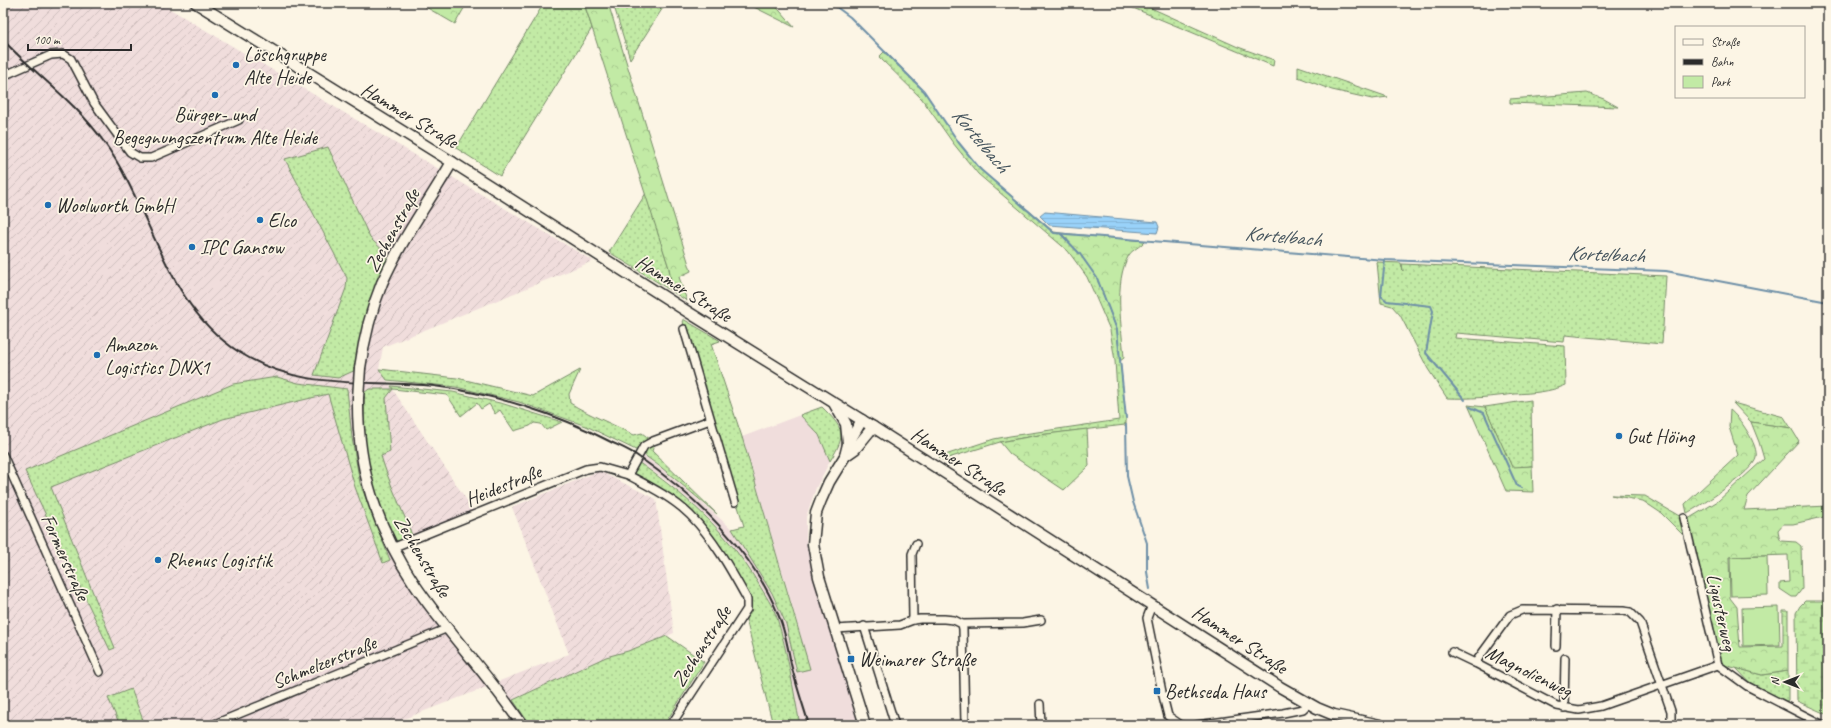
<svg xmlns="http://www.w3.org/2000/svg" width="1831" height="728" font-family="Caveat,sans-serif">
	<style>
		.built { fill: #f0dddc }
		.industrial { fill: url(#industrial-furrows) }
		.green { fill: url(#green-dots); stroke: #768a68 }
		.forest { fill: url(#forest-crowns); stroke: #768a68 }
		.wetland { fill: url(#wetland-marsh); stroke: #768a68 }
		.pitch { fill: #c2eaa5; stroke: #768a68 }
		.water { fill: url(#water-rules); stroke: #6d8fa7 }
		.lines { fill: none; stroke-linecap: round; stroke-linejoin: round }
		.stream { stroke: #6d8fa7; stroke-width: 2 }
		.street-casing { stroke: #2b2b2b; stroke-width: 10 }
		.secondary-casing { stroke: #2b2b2b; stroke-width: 13 }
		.street { stroke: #fcf5e5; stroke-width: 7 }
		.secondary { stroke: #fcf5e5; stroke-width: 10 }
		.rail { stroke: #2b2b2b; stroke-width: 2 }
		.secondary-bridge-casing { stroke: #2b2b2b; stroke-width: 13; stroke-linecap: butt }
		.secondary-bridge { stroke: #fcf5e5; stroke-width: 10 }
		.poi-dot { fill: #1f6fb2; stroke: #fcf5e5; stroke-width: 1.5 }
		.labels { text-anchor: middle; stroke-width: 3.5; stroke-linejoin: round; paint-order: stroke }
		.poi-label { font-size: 20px; fill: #2b2b2b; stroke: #fcf5e5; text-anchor: start }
		.street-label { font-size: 20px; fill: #2b2b2b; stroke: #fcf5e5 }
		.water-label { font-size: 21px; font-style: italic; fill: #46555e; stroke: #fcf5e5 }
	</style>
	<defs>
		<pattern id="industrial-furrows" width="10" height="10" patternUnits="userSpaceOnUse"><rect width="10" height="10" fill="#f0dddc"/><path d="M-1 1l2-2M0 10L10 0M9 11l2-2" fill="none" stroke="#cebebd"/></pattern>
		<pattern id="green-dots" width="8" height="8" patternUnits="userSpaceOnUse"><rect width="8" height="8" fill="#c2eaa5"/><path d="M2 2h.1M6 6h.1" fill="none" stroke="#a7c98e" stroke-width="1.8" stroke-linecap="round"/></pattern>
		<pattern id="forest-crowns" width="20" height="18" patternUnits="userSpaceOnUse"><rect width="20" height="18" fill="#c2eaa5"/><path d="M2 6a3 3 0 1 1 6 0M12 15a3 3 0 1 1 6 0" fill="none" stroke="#a7c98e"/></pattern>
		<pattern id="wetland-marsh" width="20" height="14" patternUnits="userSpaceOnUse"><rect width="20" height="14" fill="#c2eaa5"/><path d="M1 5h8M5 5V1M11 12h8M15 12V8" fill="none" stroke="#a7c98e"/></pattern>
		<pattern id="water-rules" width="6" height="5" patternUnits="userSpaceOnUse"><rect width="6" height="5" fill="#99d2f9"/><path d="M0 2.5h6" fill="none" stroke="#84b4d6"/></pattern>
	</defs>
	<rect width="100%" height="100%" fill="#fcf5e5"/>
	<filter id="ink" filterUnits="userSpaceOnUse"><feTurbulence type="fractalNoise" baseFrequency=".025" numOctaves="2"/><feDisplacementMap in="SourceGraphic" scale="8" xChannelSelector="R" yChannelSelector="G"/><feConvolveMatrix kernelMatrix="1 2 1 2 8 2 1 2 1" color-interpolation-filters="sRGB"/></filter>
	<g filter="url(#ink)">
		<polygon class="built" points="800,415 819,435 830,461 816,488 806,517 806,541 811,565 861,725 800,725 789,667 767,598 751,572 712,522 668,482 637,461 643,455 662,468 732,529 772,593 786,624 797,672 809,669 795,615 742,437"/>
		<polygon class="industrial" points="3,3 160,3 593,261 383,347 379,369 476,514 393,548 492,684 569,654 512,507 599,471 656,499 674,633 505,703 492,685 388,725 3,725"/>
		<g class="green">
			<polygon points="544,3 584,3 592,28 500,176 456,148"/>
			<polygon points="613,3 666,3 630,59"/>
			<polygon points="1121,3 1140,3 1238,47 1274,60 1273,66"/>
			<polygon points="885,51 924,91 959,143 981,170 1054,232 1061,233 1080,254 1097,278 1117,330 1126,418 1126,425 1125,423 1125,425 1039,435 1000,442 945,459 945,462 939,457 994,439 1010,436 1119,420 1115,361 1110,330 1087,277 1068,251 978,174 953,143 922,99 879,57"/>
			<polygon points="1298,66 1388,97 1372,99 1332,90 1298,77"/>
			<polygon points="1587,93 1604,99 1618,107 1510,103 1510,99"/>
			<polygon points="328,147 370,238 393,260 382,283 360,368 338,378 314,375 346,288 347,278 285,159"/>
			<polygon points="646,193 669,268 672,287 670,290 609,252"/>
			<path d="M1377,262L1401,263L1403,271L1402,264L1666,276L1662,344L1565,335L1564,342L1456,333L1455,338L1565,346L1566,385C1550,392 1533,393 1515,394C1492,397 1470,399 1447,398L1428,369L1400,315L1392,306L1381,303Z"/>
			<polygon points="683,319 719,340 720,341 711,344 742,437 810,669 797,672 786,624 772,593 732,529 744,526 684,329"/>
			<path d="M379,369L457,378L533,396L580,370L569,394L570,403C591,416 613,424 634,435L642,433L655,443L652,451L717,514L662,468L640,452L586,426L519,402L456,387L387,380Z"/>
			<polygon points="277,377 298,383 347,389 352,438 360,483 390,560 383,563 355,487 328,394 223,419 51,487 115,648 110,650 25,471 233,384"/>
			<path d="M391,386L453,392L504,404L562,422L546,430L541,424L534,423L530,426L514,431L500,410L495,414L489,404L481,409L477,403L461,416L447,395L393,389L386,398L390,452L381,456C389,483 402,509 412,535L400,542L393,540C384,517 374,494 368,470C362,445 365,418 364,393L369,389H393Z"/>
			<polygon points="1531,400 1532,466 1512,468 1485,407"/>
			<polygon points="1733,403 1784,417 1791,428 1751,422"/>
			<path d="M822,407C844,429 847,434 830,461L819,435L800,415Z"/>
			<path d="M635,460C686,495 726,530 758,583C765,595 773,606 777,618C788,653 793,689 800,725H773L746,619L745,613L747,599L715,546L689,515L628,475Z"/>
			<polygon points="1611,495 1645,496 1681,517 1686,538 1661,513 1643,501"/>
			<polygon points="667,636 704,662 664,725 535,725 528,722 513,700 606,657 628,651"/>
			<polygon points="1736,668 1762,675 1788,671 1788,700 1785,702 1754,687"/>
			<polygon points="131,689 145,725 120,725 108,698"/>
		</g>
		<g class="forest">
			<polygon points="426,3 467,3 455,24 424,6"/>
			<polygon points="584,3 608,3 691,271 679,277 687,301 670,290 672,287 669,268"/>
			<polygon points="746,3 773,3 794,27"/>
			<path d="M1061,233L1145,241C1140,247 1132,250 1129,255C1113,282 1122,328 1124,358L1120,361L1117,330L1097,278L1080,254Z"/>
			<polygon points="1468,405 1485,407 1512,467 1532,466 1533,492 1506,491"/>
			<path d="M1730,410C1739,417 1759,445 1756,458C1753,472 1701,506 1687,513L1685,504L1738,455L1729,427Z"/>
			<polygon points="1751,422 1791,428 1799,441 1748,496 1744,510 1828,506 1828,516 1793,524 1783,524 1778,530 1779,537 1781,541 1796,542 1801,546 1802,589 1796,597 1792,597 1780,589 1780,583 1789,582 1788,555 1729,557 1730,598 1737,607 1740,647 1783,646 1783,611 1788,611 1788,671 1762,675 1720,664 1688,519 1718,501 1764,459 1759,442"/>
			<polygon points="1087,429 1089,466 1064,490 1010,454 1000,442 1039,435"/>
		</g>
		<polygon class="wetland" points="1805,601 1828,601 1828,715 1797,701 1796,613 1800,606"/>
		<g class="pitch">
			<polygon points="1767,556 1768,595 1731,596 1730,557"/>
			<polygon points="1779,607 1780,645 1743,646 1742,608"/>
		</g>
		<polygon class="water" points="1045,212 1157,222 1159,227 1157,233 1049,225 1040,216"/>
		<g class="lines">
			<g class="stream">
				<polyline points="831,3 850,17 924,91 959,143 981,170 1054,233 1385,260 1666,271 1828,302"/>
				<polyline points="1061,234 1080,254 1097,278 1117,330 1126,418"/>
				<polyline points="1385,260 1381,296 1387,301 1431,306 1433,311 1426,353 1465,400"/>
				<polyline points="1470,407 1484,413 1517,486 1522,488"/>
				<polyline points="1126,425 1127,476 1133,502 1147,543 1147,572 1150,589"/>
			</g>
			<defs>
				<g id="street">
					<polyline points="3,76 51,55 63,54 71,59 94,103 130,152 140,158 151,158 239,120"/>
					<polyline points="684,329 735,502"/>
					<polyline points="3,455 100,672"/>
					<polyline points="1684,518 1718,665 1747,686 1823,725"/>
					<polyline points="392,548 586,469 600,467 628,475"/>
					<polyline points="1152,605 1147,618 1162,692 1168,716 1181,725"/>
					<polyline points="913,620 912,554 916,544"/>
					<polyline points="962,624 1023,623 1041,620"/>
					<polyline points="864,626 895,725"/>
					<polyline points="836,629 900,625 913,620 920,619 944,619 954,620 962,624 963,629 965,725"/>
					<polyline points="1556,646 1557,609"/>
					<polyline points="1452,652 1475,663 1557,706 1579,710 1601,706 1718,665"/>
					<polyline points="1475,663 1510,615 1522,610 1623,611 1630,612 1640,622 1671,711 1671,723"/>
					<polyline points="1040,704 1041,725"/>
					<polyline points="1564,708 1565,658"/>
					<polyline points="212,725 448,628"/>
					<path d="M671,725L747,609V599C731,570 714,539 690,515C673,498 649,486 628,475L644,446L653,441L710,420"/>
					<polyline points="1197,725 1283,713 1303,709 1308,704"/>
				</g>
				<g id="secondary">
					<polyline points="196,3 452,162 688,312 873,427 1280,687 1317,708 1334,715 1380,725"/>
					<path d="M360,368C364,339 371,310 382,283C401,240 429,202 452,162"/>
					<path d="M358,398C357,469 376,526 415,585C448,634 490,676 522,725"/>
					<polyline points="835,405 846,424 848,444"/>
					<polyline points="862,420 848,444 845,456 829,482 821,500 816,513 813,544 819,577 865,725"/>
					<polyline points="845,456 855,449 873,427"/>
				</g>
			</defs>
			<use href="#street" class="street-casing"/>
			<use href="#secondary" class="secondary-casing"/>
			<use href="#street" class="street"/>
			<use href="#secondary" class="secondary"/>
			<path class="rail" d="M3,40C36,75 76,102 104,142C153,210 164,304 239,352C302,392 364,379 434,386C490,393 558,414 609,441C619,446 630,450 639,457C694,495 753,551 778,614C785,630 788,647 791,664C796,685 803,705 809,725"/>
			<defs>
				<polyline id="secondary-bridge" points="358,398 360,368"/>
			</defs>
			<use href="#secondary-bridge" class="secondary-bridge-casing"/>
			<use href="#secondary-bridge" class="secondary-bridge"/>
		</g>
	</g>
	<g class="poi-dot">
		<circle cx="236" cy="65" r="4"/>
		<circle cx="215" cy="95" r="4"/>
		<circle cx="48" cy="205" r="4"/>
		<circle cx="260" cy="220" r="4"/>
		<circle cx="192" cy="247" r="4"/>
		<circle cx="97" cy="355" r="4"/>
		<circle cx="1619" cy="436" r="4"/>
		<circle cx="158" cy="560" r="4"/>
		<rect x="847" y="655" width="8" height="8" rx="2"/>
		<rect x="1153" y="687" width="8" height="8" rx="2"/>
	</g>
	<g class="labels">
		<g class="poi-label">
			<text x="244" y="61">Löschgruppe<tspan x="244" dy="23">Alte Heide</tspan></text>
			<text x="215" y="121" text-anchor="middle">Bürger- und<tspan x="215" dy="23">Begegnungszentrum Alte Heide</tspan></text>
			<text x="56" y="212">Woolworth GmbH</text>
			<text x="268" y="227">Elco</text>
			<text x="200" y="254">IPC Gansow</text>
			<text x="105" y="351">Amazon<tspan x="105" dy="23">Logistics DNX1</tspan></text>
			<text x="1627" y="443">Gut Höing</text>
			<text x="166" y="567">Rhenus Logistik</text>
			<text x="859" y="666">Weimarer Straße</text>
			<text x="1165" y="698">Bethseda Haus</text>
		</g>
		<g class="street-label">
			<text transform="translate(410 115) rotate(31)" y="7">Hammer Straße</text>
			<text transform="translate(392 230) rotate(-61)" y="7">Zechenstraße</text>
			<text transform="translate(684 288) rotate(32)" y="7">Hammer Straße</text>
			<text transform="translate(959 461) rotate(33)" y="7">Hammer Straße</text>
			<text transform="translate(503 485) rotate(-22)" y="7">Heidestraße</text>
			<text transform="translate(423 556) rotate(59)" y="7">Zechenstraße</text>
			<text transform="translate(66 557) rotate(66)" y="7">Formerstraße</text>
			<text transform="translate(1722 612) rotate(77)" y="7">Ligusterweg</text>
			<text transform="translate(1240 639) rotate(33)" y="7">Hammer Straße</text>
			<text transform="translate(701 646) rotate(-57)" y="7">Zechenstraße</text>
			<text transform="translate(324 662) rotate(-22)" y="7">Schmelzerstraße</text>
			<text transform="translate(1529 671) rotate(26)" y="7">Magnolienweg</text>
		</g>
		<g class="water-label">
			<text transform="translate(981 140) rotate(50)" y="7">Kortelbach</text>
			<text transform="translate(1283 236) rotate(5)" y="7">Kortelbach</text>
			<text transform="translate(1606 254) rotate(2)" y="7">Kortelbach</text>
		</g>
	</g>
	<rect width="1831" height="728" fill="none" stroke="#fcf5e5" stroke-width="16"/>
	<rect x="8" y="8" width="1815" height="712" fill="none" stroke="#2b2b2b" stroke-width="1.5" filter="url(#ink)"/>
	<rect x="1675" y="26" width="130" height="72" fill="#fcf5e5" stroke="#a8a49b"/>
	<rect x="1683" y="39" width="20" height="6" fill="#fcf5e5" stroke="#a8a49b"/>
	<text x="1711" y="46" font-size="12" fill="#2b2b2b">Straße</text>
	<rect x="1683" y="59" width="20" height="6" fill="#2b2b2b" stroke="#a8a49b"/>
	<text x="1711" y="66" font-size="12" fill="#2b2b2b">Bahn</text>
	<rect x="1683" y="76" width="20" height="12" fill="#c2eaa5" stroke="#a8a49b"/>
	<text x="1711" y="86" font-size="12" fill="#2b2b2b">Park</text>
	<g transform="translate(1785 682) rotate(270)" stroke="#fcf5e5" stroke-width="3" paint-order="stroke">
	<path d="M0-3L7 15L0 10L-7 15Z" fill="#2b2b2b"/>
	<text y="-6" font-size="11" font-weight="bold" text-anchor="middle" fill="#2b2b2b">N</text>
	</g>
	<path d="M28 44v6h103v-6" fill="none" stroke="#2b2b2b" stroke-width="2"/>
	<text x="34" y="44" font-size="12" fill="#2b2b2b" stroke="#fcf5e5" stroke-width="3" paint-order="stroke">100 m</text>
</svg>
